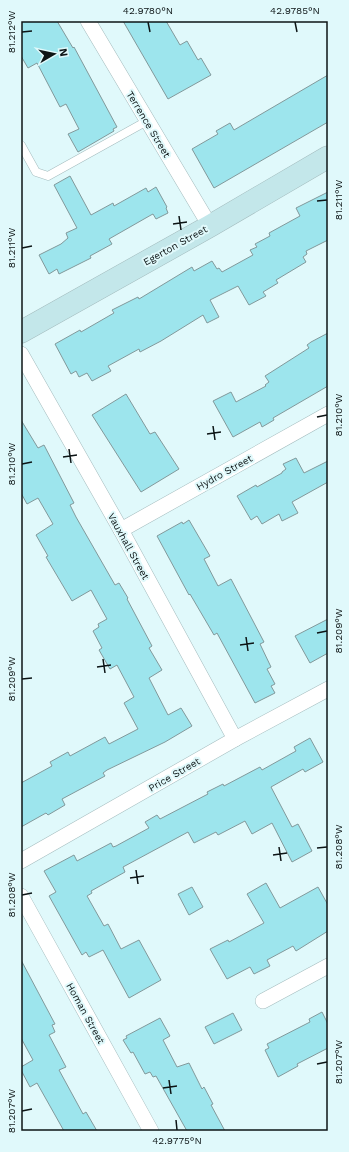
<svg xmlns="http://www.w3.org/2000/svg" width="349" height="1152" font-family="'Work Sans',sans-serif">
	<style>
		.building { fill: #9de5ed; stroke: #82999b }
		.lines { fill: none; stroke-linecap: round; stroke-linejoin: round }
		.lane-casing { stroke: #a4bcbe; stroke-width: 9 }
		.street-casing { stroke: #a4bcbe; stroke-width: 16 }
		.secondary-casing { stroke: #a4bcbe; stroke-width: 23 }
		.lane { stroke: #fff; stroke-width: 8 }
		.street { stroke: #fff; stroke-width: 15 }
		.secondary { stroke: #c3e7ea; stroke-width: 22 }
		.ticks { fill: none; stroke: #0d1516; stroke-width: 1.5 }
		.labels { text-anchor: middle; stroke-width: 4; stroke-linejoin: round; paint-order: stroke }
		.street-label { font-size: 10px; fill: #0d1516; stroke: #e0f9fb }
		.neatline { fill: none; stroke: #0d1516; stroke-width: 1.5 }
		.ticks-label { font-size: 10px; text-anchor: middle; fill: #0d1516 }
	</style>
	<rect width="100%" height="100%" fill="#e0f9fb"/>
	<g class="building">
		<polygon points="21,21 57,21 73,48 74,47 117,127 113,129 114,131 78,152 68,134 79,129 66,104 60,107 37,63 28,68 21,56"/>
		<polygon points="123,21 166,21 180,45 187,41 198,60 201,58 211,75 168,99"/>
		<polygon points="328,75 328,122 214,188 192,149 218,134 216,131 230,123 234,130"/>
		<polygon points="70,176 91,215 113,203 114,206 146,188 148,192 156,187 167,207 166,208 168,213 156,219 153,214 151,215 109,239 112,244 90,256 91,258 59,274 57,269 49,274 39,255 61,244 68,238 66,233 77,228 54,185"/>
		<polygon points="328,192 328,240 306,251 307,254 303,257 306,262 276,280 278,283 263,292 266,296 249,305 238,286 210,300 219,317 207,323 203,315 161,341 140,352 139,349 108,366 111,371 92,381 87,373 79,377 76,371 71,374 55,344 80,330 81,332 114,313 112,310 138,297 139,299 192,267 194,271 212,261 217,269 219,268 222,272 253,255 250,250 257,247 255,244 270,236 269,233 300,216 296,208"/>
		<polygon points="328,333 328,386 273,418 274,420 262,427 260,422 233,437 213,401 231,392 236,402 266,386 265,385 269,382 265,376 309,348 307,345 311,342"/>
		<polygon points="126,394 150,434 155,432 179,469 141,492 92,415"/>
		<polygon points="21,420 38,448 44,445 74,503 70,505 76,517 115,585 119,583 128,598 127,599 152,646 149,648 162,670 149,678 168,715 181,708 192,726 165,742 107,770 103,773 105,776 62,799 65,805 48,815 46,813 21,827 21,783 52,766 50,762 68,752 70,756 105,737 109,744 138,729 124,703 134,697 117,665 110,669 99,650 102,648 93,631 99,627 98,624 107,619 91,590 72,601 46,557 48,556 36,535 53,524 38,498 27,504 21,493"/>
		<polygon points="296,458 304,473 328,461 328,482 292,502 298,513 282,521 279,514 262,524 257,516 251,520 237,496 256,485 257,487 282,473 282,472 286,469 283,464"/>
		<polygon points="189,520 210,556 204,559 218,586 231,579 264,642 260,644 271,667 267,669 275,684 271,686 275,693 255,703 217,633 214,635 190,594 189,595 157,536 182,522 183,524"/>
		<polygon points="328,619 328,653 310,663 295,636"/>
		<polygon points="310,738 323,762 305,772 303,769 271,787 292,827 298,824 312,851 292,862 272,823 252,834 245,821 218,835 216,832 194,843 188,832 123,867 125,872 91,891 92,893 87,896 104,926 108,924 121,949 139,940 161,980 129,998 103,950 89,957 86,952 82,955 49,896 56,892 44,871 74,855 77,861 111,843 113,847 116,846 149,828 145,822 157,815 160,819 208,794 207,792 223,784 224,786 260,767 262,770 296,751 294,747"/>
		<polygon points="266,883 280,908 318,887 328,905 328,931 296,951 293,946 267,960 270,966 254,974 250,967 227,979 210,949 228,940 229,942 264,923 247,894"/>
		<polygon points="192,887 203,907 189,915 178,894"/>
		<polygon points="21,960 55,1024 52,1025 55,1032 49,1035 66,1067 59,1070 83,1114 86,1112 97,1131 64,1131 37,1083 30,1087 21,1070 21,1067 33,1060 21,1038"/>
		<polygon points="322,1012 328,1024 328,1048 297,1064 298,1066 278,1077 265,1050 269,1048 267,1044 310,1022 309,1019"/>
		<polygon points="233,1013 242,1030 214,1044 205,1027"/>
		<polygon points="160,1018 170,1036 163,1040 177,1067 189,1063 202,1089 204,1087 213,1104 211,1105 225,1131 187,1131 156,1076 153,1077 150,1072 145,1074 133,1052 131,1053 123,1040 127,1038 126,1036"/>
	</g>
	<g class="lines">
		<defs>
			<polyline id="lane" points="21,145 36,172 48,176 147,121"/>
			<g id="street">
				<polyline points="88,21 210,226"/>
				<polyline points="21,354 121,530 235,739"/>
				<polyline points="121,530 328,414"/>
				<polyline points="21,861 235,739 328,689"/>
				<polyline points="21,896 151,1131"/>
				<polyline points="263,1001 328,966"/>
			</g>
			<polyline id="secondary" points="21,332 210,226 328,157"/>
		</defs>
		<use href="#lane" class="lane-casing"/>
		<use href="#street" class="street-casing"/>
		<use href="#secondary" class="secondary-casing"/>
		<use href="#lane" class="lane"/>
		<use href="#street" class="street"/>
		<use href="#secondary" class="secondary"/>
	</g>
	<path class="ticks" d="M148,22L150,32M295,22L297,32M22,32L32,31M317,201L327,200M179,216L181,230M173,224L187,222M22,248L32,246M317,417L327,415M213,426L215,440M207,434L221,432M69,449L71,463M63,457L77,455M22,464L32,462M317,633L327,631M246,637L248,651M240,645L254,643M103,659L105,673M97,667L111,665M22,679L32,678M279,847L281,861M317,848L327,847M273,855L287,853M136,870L138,884M130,878L144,876M22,895L32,893M317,1064L327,1062M169,1080L171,1094M163,1088L177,1086M22,1111L32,1109M176,1120L177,1130"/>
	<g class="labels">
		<g class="street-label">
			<text transform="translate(149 124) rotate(59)" y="4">Terrence Street</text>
			<text transform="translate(175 245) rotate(-29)" y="4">Egerton Street</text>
			<text transform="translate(224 472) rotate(-29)" y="4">Hydro Street</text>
			<text transform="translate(129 546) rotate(61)" y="4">Vauxhall Street</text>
			<text transform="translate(174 774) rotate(-30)" y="4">Price Street</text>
			<text transform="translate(86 1013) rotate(61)" y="4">Homan Street</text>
		</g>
	</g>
	<rect width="349" height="1152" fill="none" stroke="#e0f9fb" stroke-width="44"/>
	<g transform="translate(54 54) rotate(81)" stroke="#e0f9fb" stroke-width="3" paint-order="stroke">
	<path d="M0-3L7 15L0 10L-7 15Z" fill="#0d1516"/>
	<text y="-6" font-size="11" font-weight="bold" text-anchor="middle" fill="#0d1516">N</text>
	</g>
	<rect x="22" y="22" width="305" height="1108" class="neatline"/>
	<g class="ticks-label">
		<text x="148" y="14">42.9780°N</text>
		<text x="295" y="14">42.9785°N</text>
		<text transform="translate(11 32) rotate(-90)" y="4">81.212°W</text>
		<text transform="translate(338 200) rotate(-90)" y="4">81.211°W</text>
		<text transform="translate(11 248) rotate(-90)" y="4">81.211°W</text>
		<text transform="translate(338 415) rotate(-90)" y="4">81.210°W</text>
		<text transform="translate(11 464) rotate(-90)" y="4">81.210°W</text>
		<text transform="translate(338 631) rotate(-90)" y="4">81.209°W</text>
		<text transform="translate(11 679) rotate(-90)" y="4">81.209°W</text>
		<text transform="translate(338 847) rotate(-90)" y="4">81.208°W</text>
		<text transform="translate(11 895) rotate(-90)" y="4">81.208°W</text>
		<text transform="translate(338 1062) rotate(-90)" y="4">81.207°W</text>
		<text transform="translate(11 1111) rotate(-90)" y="4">81.207°W</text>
		<text x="177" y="1144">42.9775°N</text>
	</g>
</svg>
